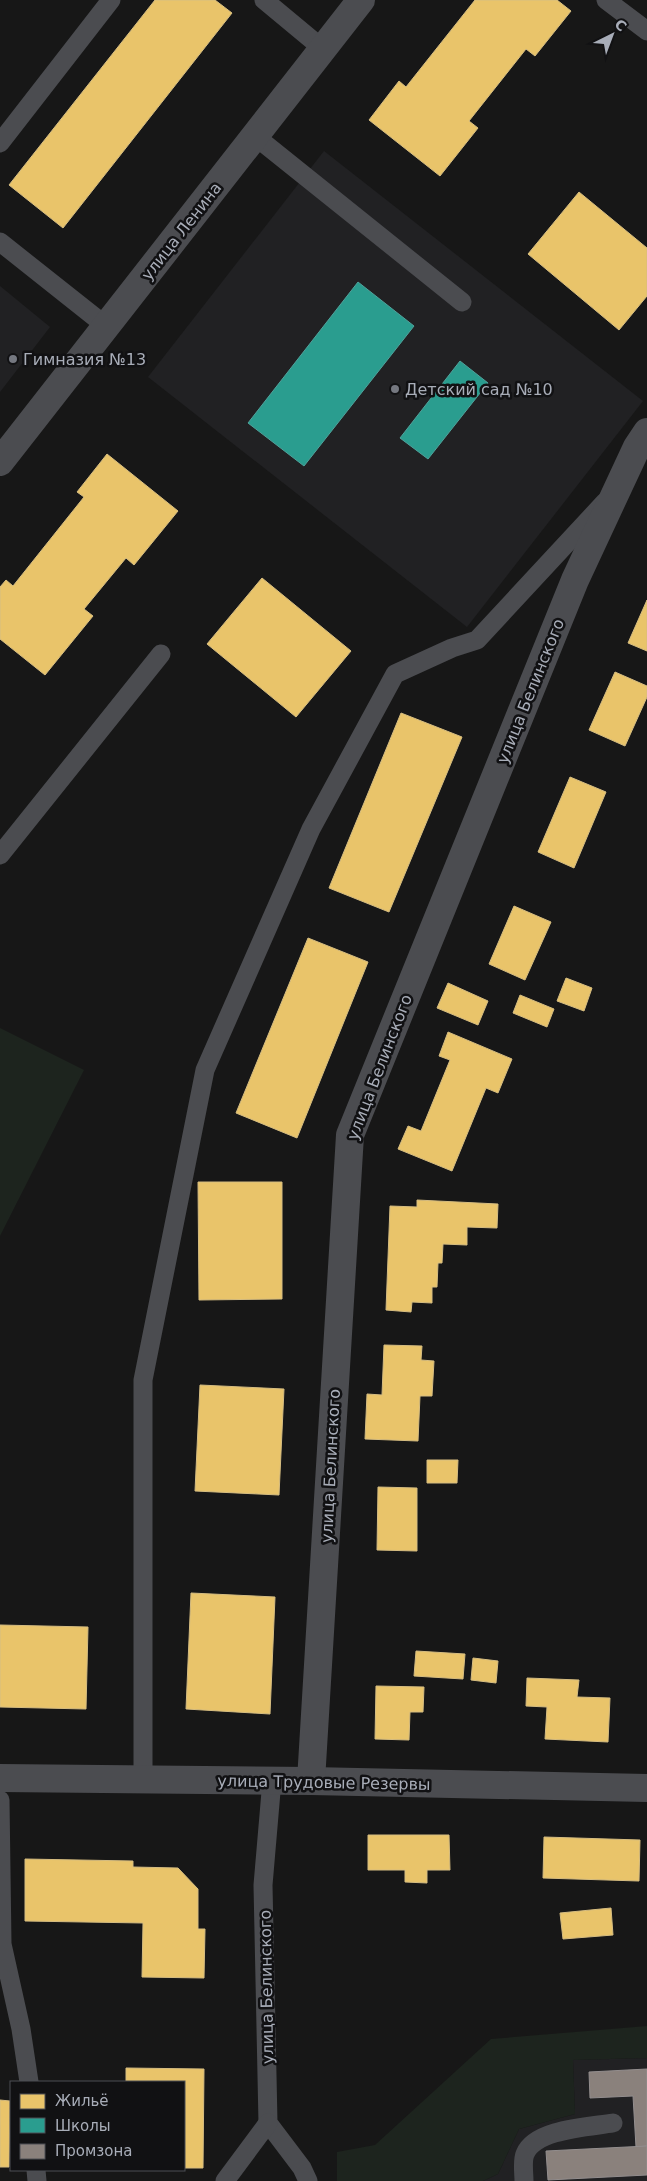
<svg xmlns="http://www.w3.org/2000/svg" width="647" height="2181" font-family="'DejaVu Sans',sans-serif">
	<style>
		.built { fill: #212123 }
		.green { fill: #1d241e }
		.homes { fill: #e9c46a; stroke: #d6bd81 }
		.schools { fill: #2a9d8f; stroke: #50a29b }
		.industry { fill: #8a817c; stroke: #938e8e }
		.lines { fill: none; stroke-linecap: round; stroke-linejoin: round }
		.service { stroke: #4b4c50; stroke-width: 19 }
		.minor { stroke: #4b4c50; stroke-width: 28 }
		.tertiary { stroke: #4b4c50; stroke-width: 28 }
		.poi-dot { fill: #757880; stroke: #111113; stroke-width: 2 }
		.labels { text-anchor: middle; stroke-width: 5; stroke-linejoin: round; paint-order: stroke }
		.street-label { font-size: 16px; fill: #a8adb8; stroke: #111113 }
		.poi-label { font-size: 16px; fill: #a8adb8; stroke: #111113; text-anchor: start }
	</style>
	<rect width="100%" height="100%" fill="#171717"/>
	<g class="built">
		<polygon points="324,151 643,401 467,627 148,377"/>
		<polygon points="0,286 50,327 0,392"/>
		<polygon points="647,2058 647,2181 483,2181 498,2174 519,2129 575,2114 573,2060"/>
	</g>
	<g class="green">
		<polygon points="0,1028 84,1070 0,1236"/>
		<polygon points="647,2026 647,2058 573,2060 575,2114 519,2129 498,2174 483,2181 337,2181 337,2152 375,2145 491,2039"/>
	</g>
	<g class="homes">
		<polygon points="155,0 215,0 232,13 63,228 9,185"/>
		<polygon points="475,0 557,0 571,11 535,56 526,49 469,121 478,128 440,176 369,120 399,81 406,87"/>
		<polygon points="579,192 647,248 647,296 619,330 528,254"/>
		<polygon points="107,454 178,511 134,565 126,558 84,609 93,616 45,675 0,639 0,587 6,580 13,586 84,497 77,492"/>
		<polygon points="262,578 351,651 296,717 207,644"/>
		<polygon points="647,600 647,651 628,643"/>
		<polygon points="615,672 647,686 647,697 625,746 589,730"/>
		<polygon points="401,713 462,737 389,912 329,888"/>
		<polygon points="570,777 606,792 574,868 538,852"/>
		<polygon points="514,906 551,922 525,980 489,964"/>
		<polygon points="308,938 368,962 297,1138 236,1113"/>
		<polygon points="566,978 592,988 584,1011 557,1001"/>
		<polygon points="448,983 488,1001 478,1025 437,1008"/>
		<polygon points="520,995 554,1009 547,1027 513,1013"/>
		<polygon points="448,1032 512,1059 498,1093 486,1088 452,1171 398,1149 408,1126 421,1131 450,1060 439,1056"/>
		<polygon points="198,1182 282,1182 282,1299 199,1300"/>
		<polygon points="417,1200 498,1204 497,1228 467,1227 467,1245 443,1244 442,1263 438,1263 437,1287 432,1287 432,1303 412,1302 411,1312 386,1310 390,1206 417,1207"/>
		<polygon points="384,1345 422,1346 421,1360 434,1361 432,1396 420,1396 418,1441 365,1439 367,1394 382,1395"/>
		<polygon points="200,1385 284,1389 279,1495 195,1491"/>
		<polygon points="427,1460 458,1460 457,1483 427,1483"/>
		<polygon points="378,1487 417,1488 417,1551 377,1550"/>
		<polygon points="191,1593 275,1597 270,1714 186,1709"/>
		<polygon points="0,1625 88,1627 86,1709 0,1707"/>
		<polygon points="416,1651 465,1654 463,1679 414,1676"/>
		<polygon points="473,1658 498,1661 496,1683 471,1680"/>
		<polygon points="527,1678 579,1680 577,1697 610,1698 608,1742 545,1739 547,1707 526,1706"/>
		<polygon points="376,1686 424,1687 423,1712 410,1712 409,1740 375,1739"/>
		<polygon points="368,1835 449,1835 450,1870 427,1870 427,1883 405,1882 405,1870 368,1870"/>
		<polygon points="544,1837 640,1840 639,1881 543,1878"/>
		<polygon points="25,1859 133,1861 133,1867 178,1868 198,1889 198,1929 205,1929 204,1978 142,1977 143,1923 25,1921"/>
		<polygon points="611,1908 613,1935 563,1939 560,1913"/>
		<polygon points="126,2068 204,2069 203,2168 184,2168 184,2082 126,2082"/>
		<polygon points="0,2100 10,2101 9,2167 0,2167"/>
	</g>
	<g class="schools">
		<polygon points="358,282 414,326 304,466 248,423"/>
		<polygon points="460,361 488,383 428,459 400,438"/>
	</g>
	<g class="industry">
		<polygon points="647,2069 647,2146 636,2147 633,2096 590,2098 589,2072"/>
		<polygon points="647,2146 647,2175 548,2180 546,2151"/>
	</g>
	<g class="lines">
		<g class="service">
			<polyline points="264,0 323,49"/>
			<polyline points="606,0 647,31"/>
			<polyline points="255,136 462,302"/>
			<polyline points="0,143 111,0"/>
			<polyline points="0,242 106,326"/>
			<polyline points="0,855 161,654"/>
			<polyline points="143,1780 143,1380 205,1070 311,829 395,674 452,648 477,640 605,502"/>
			<polyline points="272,1780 263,1885 268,2123 302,2168 308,2181"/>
			<polyline points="0,1800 2,1944 21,2029 29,2082"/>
			<polyline points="36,2170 37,2181"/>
			<polyline points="225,2181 268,2123"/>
			<path d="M524,2181C524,2173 522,2161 525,2154C535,2129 589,2127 613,2123"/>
		</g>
		<g class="minor">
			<polyline points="0,1778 311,1781 647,1788"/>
			<polyline points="311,1781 350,1135 575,580 637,447 647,432"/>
		</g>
		<polyline class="tertiary" points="0,462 361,0"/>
	</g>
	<g class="poi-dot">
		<circle cx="13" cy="359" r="5"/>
		<circle cx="395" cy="389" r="5"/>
	</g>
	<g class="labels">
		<g class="street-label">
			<text transform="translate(181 231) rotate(-52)" y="6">улица Ленина</text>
			<text transform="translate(530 691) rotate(-68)" y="6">улица Белинского</text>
			<text transform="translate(379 1067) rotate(-69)" y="6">улица Белинского</text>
			<text transform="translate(330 1466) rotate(-87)" y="6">улица Белинского</text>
			<text transform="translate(324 1782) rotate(1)" y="6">улица Трудовые Резервы</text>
			<text transform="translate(266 1987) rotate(-91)" y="6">улица Белинского</text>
		</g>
		<g class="poi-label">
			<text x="23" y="365">Гимназия №13</text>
			<text x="405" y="395">Детский сад №10</text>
		</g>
	</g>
	<rect x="10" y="2081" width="175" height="90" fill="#111113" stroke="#4d4f55"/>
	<rect x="20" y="2094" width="25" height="15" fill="#e9c46a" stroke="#4d4f55"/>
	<text x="55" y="2106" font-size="15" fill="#a8adb8">Жильё</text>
	<rect x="20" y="2118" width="25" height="15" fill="#2a9d8f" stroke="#4d4f55"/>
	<text x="55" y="2131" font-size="15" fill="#a8adb8">Школы</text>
	<rect x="20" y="2144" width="25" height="15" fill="#8a817c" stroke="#4d4f55"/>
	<text x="55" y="2156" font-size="15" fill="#a8adb8">Промзона</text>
	<g transform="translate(612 35) rotate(42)" stroke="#111113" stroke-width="4" paint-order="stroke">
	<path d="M0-4L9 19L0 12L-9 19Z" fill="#a8adb8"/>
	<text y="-8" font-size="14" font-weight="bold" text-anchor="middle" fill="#a8adb8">С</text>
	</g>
</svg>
